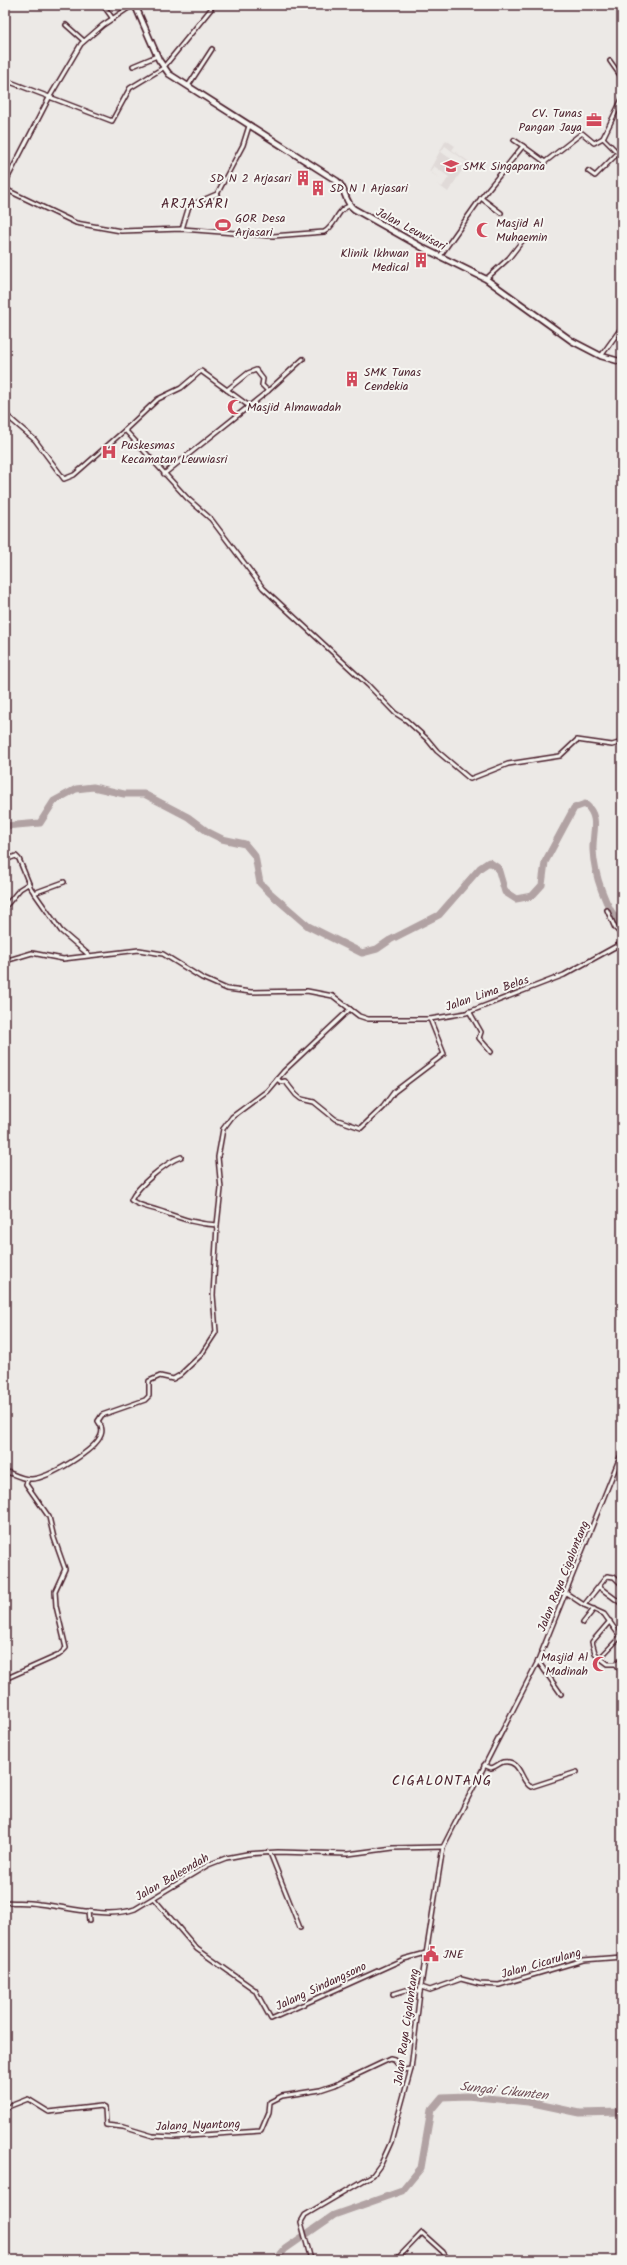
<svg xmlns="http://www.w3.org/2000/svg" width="627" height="2265" font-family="Kalam,sans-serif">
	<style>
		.built { fill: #e0dad8; fill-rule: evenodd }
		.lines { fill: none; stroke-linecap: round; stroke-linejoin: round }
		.river { stroke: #b1a2a3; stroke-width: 7 }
		.street-casing { stroke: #4a1f2b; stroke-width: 6 }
		.secondary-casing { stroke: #4a1f2b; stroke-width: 8 }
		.street { stroke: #f6f6f2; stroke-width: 3 }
		.secondary { stroke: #f6f6f2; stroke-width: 4.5 }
		.labels { text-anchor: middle; stroke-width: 4; stroke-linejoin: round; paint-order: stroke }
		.poi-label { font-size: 12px; fill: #4a1f2b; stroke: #f6f6f2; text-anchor: start }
		.street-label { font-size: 12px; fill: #4a1f2b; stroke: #f6f6f2 }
		.water-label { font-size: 13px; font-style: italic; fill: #6e4d55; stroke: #f6f6f2 }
		.quarter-label { font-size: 14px; letter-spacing: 1px; fill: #4a1f2b; stroke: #f6f6f2 }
	</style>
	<rect width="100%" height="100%" fill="#ece9e6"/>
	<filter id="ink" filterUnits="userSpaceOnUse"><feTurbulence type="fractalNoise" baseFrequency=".025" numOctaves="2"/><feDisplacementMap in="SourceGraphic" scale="8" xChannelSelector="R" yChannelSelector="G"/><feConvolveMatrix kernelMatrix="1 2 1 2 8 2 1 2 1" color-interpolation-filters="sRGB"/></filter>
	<g filter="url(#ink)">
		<path class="built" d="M446,140L455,146L452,150L468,161L448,192L437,184L440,179L429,171ZM445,146L467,162L463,167L441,152ZM434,166L449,177L442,187L437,184L440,179L430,171Z"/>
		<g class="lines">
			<g class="river">
				<path d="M5,826L40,823L54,801L76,789L93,787L124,794H144L188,817L208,832L222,839L245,844L255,856L260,883L270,893L308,926L362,953L377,949L390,940L439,915L480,868L489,862L498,868L505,892L516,899L532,896L542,885L545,862L574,808L585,804C601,817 592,833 593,850C594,873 605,909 622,925"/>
				<polyline points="276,2260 285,2249 334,2215 402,2191 421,2168 431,2110 442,2097 467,2096 528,2102 580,2113 622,2112"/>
			</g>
			<defs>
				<g id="street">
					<polyline points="103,5 113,19"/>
					<polyline points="66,25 84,41"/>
					<polyline points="610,61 622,78"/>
					<polyline points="133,66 157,56"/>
					<polyline points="5,80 112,121 130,88 163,68 211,9"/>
					<polyline points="188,86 212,49"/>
					<polyline points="603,138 622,99"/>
					<polyline points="514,140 523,146"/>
					<polyline points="5,183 49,98 81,44 103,25 133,5"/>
					<path d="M5,189L76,223L121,231L182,229L273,236L324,232C336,226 336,210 349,206"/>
					<polyline points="481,198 501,213"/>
					<polyline points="182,229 189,206 217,194 243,145 249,126"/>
					<polyline points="440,256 481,198 523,146 545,162 582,133 594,143 603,138 618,153 595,176 588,171"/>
					<polyline points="486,279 509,258 523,240"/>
					<polyline points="601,356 622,327"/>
					<polyline points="227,390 249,406"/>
					<polyline points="268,391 262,385 263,379 256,370 248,373 227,390 201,371 181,388 158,399 125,430 187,498 211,519 263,588 368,685 395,713 406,720 427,739 437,751 470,779 508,764 560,756 577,740 612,745 622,742"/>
					<polyline points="5,414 35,440 64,479 74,475 125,430"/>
					<polyline points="164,474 268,391 303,359"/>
					<polyline points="5,860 16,856 19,859 30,886"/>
					<polyline points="34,893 64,882"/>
					<polyline points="5,907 20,889 28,884 61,931 89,955"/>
					<polyline points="607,910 615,928 622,935"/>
					<polyline points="5,961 32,953 63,959 139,950 163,954 202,978 227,989 251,992 307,991 333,996 359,1016 368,1019 430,1019 466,1013 564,975 622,943"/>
					<polyline points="469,1011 481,1032 479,1038 491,1052"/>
					<polyline points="277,1079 281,1082 285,1081 296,1095 301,1099 314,1102 335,1119 361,1128 383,1107 394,1092 444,1054 430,1019"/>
					<path d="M181,1157C166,1162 138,1186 131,1200C141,1207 149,1207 160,1211C180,1218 195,1224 217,1225"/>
					<path d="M5,1471C13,1474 23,1480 32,1479C48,1478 95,1451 101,1435C103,1430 101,1425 98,1421L102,1415L145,1400L149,1396V1381L160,1376L173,1379L180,1375L201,1355L216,1332L213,1295L217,1225L221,1189L218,1157L223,1129L232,1117L267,1091L284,1071L350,1009"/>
					<polyline points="599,1587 622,1604"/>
					<polyline points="566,1593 584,1605 604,1614 622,1639"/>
					<polyline points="584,1605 607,1576 614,1577 622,1585"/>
					<polyline points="583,1623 594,1609"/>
					<polyline points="620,1637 600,1658 608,1664 616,1664 622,1672"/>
					<polyline points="600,1658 595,1653 592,1642 610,1621"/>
					<polyline points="538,1661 561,1694"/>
					<polyline points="616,1664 622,1658"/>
					<polyline points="5,1679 59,1655 66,1648 56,1606 55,1591 65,1569 54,1538 49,1517 26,1484 28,1479"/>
					<path d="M484,1765L491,1768C496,1767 499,1763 503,1762C522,1759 520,1782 531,1787L577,1772"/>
					<polyline points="270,1853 300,1928"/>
					<polyline points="154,1899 197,1949 255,1990 271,2019 404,1959 426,1953"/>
					<path d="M5,1902C16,1903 28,1902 39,1904C67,1907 108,1919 135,1909L208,1865L226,1858L247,1854L278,1852L348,1854L393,1848L443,1847"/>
					<polyline points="88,1911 89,1921"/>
					<polyline points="421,1987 430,1990 461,1979 480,1984 499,1985 583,1960 622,1957"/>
					<polyline points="393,1994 406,1990 420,1992"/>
					<polyline points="5,2108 28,2099 49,2112 101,2106 105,2108 106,2125 123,2127 153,2136 174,2137 261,2131 269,2112 270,2102 282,2096 320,2090 335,2085 390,2059 394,2060 403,2070 411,2069"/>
					<polyline points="311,2260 301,2222 305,2215 373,2175 381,2164 391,2142 411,2069 420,1992 443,1847 538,1661 622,1452"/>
					<polyline points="396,2260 422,2233 443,2252 448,2260"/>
				</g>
				<path id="secondary" d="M135,5L159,60L169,74L337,181C346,188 344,202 354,209L425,249L486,279L572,341L601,356L622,362"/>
			</defs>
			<use href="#street" class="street-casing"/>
			<use href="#secondary" class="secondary-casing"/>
			<use href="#street" class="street"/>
			<use href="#secondary" class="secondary"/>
		</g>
	</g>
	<defs>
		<symbol id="office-bare" viewBox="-9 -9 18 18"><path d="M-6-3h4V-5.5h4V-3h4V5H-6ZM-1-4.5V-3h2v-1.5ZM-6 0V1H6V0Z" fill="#d1495b" stroke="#f6f6f2" stroke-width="2.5" paint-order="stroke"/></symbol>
		<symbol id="school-bare" viewBox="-9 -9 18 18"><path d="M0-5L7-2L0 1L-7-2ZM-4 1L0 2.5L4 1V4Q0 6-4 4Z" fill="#d1495b" stroke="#f6f6f2" stroke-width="2.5" paint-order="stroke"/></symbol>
		<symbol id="building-bare" viewBox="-9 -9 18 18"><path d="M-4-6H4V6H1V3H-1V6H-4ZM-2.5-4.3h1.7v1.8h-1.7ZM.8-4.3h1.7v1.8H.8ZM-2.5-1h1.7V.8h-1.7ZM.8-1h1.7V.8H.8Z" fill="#d1495b" stroke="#f6f6f2" stroke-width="2.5" paint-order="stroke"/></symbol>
		<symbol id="stadium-bare" viewBox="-9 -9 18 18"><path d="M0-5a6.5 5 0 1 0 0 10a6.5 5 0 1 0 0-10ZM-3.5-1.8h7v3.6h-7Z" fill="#d1495b" stroke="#f6f6f2" stroke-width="2.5" paint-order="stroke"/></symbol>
		<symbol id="mosque-bare" viewBox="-9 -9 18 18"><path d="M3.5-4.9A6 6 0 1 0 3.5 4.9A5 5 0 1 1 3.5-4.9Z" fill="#d1495b" stroke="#f6f6f2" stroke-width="2.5" paint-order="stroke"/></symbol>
		<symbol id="hospital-bare" viewBox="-9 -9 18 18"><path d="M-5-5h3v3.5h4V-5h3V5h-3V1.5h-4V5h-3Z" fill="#d1495b" stroke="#f6f6f2" stroke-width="2.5" paint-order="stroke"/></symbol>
		<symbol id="civic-bare" viewBox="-9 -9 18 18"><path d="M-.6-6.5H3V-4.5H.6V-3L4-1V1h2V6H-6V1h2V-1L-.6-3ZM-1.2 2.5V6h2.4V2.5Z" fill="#d1495b" stroke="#f6f6f2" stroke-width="2.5" paint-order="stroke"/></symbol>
	</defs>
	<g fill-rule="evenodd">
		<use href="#office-bare" x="583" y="109" width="22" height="22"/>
		<use href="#school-bare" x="440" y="155" width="22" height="22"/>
		<use href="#building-bare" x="292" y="167" width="22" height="22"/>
		<use href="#building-bare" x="307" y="177" width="22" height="22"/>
		<use href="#stadium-bare" x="212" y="214" width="22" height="22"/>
		<use href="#mosque-bare" x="473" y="219" width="22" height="22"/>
		<use href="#building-bare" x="410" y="249" width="22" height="22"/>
		<use href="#building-bare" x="341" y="368" width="22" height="22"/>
		<use href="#mosque-bare" x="224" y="396" width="22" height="22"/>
		<use href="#hospital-bare" x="98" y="441" width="22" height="22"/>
		<use href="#mosque-bare" x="589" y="1653" width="22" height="22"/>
		<use href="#civic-bare" x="420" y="1943" width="22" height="22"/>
	</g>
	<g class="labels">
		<g class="poi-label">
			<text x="582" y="117" text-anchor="end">CV. Tunas<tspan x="582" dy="14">Pangan Jaya</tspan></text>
			<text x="463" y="170">SMK Singaparna</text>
			<text x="291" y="182" text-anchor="end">SD N 2 Arjasari</text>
			<text x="330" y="192">SD N 1 Arjasari</text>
			<text x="235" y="222">GOR Desa<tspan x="235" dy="14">Arjasari</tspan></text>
			<text x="496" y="227">Masjid Al<tspan x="496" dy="14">Muhaemin</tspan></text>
			<text x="409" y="257" text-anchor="end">Klinik Ikhwan<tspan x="409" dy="14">Medical</tspan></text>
			<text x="364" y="376">SMK Tunas<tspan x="364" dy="14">Cendekia</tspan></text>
			<text x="247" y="411">Masjid Almawadah</text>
			<text x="121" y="449">Puskesmas<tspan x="121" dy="14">Kecamatan Leuwiasri</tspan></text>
			<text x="588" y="1661" text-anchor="end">Masjid Al<tspan x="588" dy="14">Madinah</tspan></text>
			<text x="443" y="1958">JNE</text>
		</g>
		<g class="street-label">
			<text transform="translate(411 229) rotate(28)" y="4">Jalan Leuwisari</text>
			<text transform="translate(487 993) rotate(-19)" y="4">Jalan Lima Belas</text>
			<text transform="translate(563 1576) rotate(-68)" y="4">Jalan Raya Cigalontang</text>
			<text transform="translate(172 1877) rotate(-30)" y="4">Jalan Baleendah</text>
			<text transform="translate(541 1963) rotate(-16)" y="4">Jalan Cicarulang</text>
			<text transform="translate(321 1986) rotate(-25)" y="4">Jalang Sindangsono</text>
			<text transform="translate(406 2027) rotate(-82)" y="4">Jalan Raya Cigalontang</text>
			<text transform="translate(198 2125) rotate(-2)" y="4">Jalang Nyantong</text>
		</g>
		<g class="water-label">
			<text transform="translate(504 2090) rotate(6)" y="5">Sungai Cikunten</text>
		</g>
		<g class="quarter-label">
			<text x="195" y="208">ARJASARI</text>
			<text x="442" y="1785">CIGALONTANG</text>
		</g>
	</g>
	<rect width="627" height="2265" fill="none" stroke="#f6f6f2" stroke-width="20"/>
	<rect x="10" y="10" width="607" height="2245" fill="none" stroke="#4a1f2b" stroke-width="1.5" filter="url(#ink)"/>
</svg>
